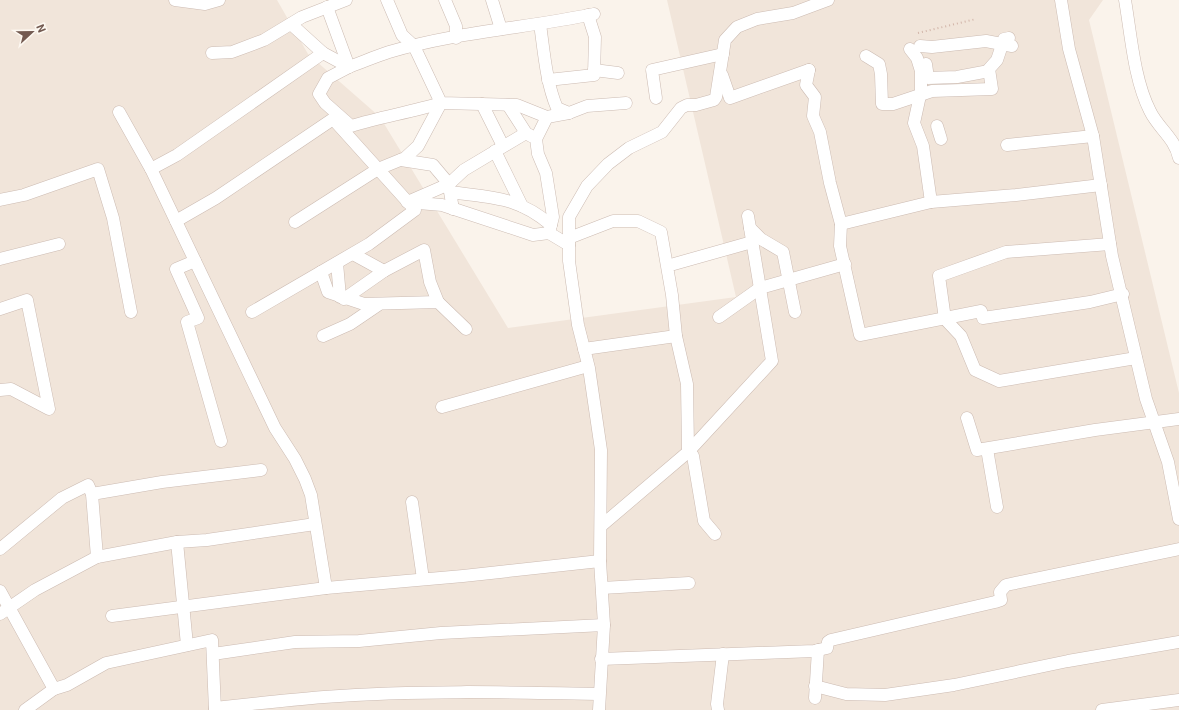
<svg xmlns="http://www.w3.org/2000/svg" width="1179" height="710" font-family="Roboto,sans-serif">
	<style>
		.residential { fill: #f1e5da }
		.lines { fill: none; stroke-linecap: round; stroke-linejoin: round }
		.minor-casing { stroke: #ccbbb2; stroke-width: 13 }
		.path { stroke: #d2b5a9; stroke-width: 2; stroke-dasharray: 1 3; stroke-linecap: butt }
		.minor { stroke: #fff; stroke-width: 12 }
	</style>
	<rect width="100%" height="100%" fill="#faf3eb"/>
	<polygon class="residential" points="0,0 277,0 308,54 380,117 508,328 736,297 667,0 1103,0 1089,20 1179,393 1179,710 0,710"/>
	<g class="lines">
		<defs>
			<g id="minor">
				<polyline points="175,0 205,4 219,0"/>
				<polyline points="387,0 402,35 414,46 441,103 517,105 547,117 569,113"/>
				<polyline points="445,0 456,26 456,38"/>
				<polyline points="492,0 501,29"/>
				<polyline points="1061,0 1069,49 1093,136 1112,256 1146,399 1168,462 1179,519"/>
				<path d="M1125,0C1131,35 1134,80 1150,111C1158,128 1175,138 1179,158"/>
				<path d="M327,7L349,67L328,78L319,94L325,103L351,126C381,117 411,112 441,103"/>
				<path d="M291,24L323,53L349,67C363,62 376,56 389,52C456,32 526,28 594,14"/>
				<path d="M540,24C544,52 546,82 557,108L569,113L587,106L626,103"/>
				<polyline points="920,46 932,47 986,41 1012,46"/>
				<polyline points="910,49 917,58 921,71 921,91 914,123 923,146 931,202 1016,195 1101,185"/>
				<polyline points="212,53 232,52 264,40 302,17 346,0"/>
				<polyline points="866,56 879,64 881,74 882,104 893,104 932,91 992,89 989,69 997,60 1004,39 1009,38"/>
				<polyline points="926,64 928,78 957,77 989,71"/>
				<polyline points="594,70 618,73"/>
				<polyline points="809,70 806,85 815,97 813,116 820,132 830,183 841,224 931,202"/>
				<polyline points="722,75 730,98 809,70"/>
				<polyline points="548,80 594,75 595,37 588,15"/>
				<polyline points="656,98 652,70 723,54"/>
				<polyline points="482,104 503,146"/>
				<polyline points="508,105 526,133 531,136"/>
				<polyline points="119,112 151,169 275,428 295,459 305,479 311,495 326,588"/>
				<polyline points="547,117 536,139 538,154 546,173 553,217 549,233 569,245"/>
				<polyline points="937,126 941,139"/>
				<polyline points="1007,145 1093,136"/>
				<polyline points="495,151 522,206"/>
				<polyline points="401,160 433,165 449,184"/>
				<polyline points="151,169 177,155 323,53"/>
				<polyline points="0,200 24,195 98,169 113,218 131,312"/>
				<polyline points="410,201 449,184 464,170 526,133"/>
				<polyline points="407,202 442,205 533,235 549,233"/>
				<path d="M453,209L450,192C492,198 517,196 551,225"/>
				<polyline points="176,221 216,198 333,119 415,210 369,244 252,312"/>
				<polyline points="295,222 378,169 405,158 418,146 441,103"/>
				<polyline points="841,224 840,246 860,335 981,311 983,318 1090,302 1123,294"/>
				<polyline points="750,228 761,239 783,252 795,312"/>
				<polyline points="569,238 613,221 638,221 661,232 672,295 676,336 687,384 688,449 693,456 704,521 715,534"/>
				<polyline points="1110,244 1006,252 939,276 945,319 961,336 975,370 999,381 1136,358"/>
				<polyline points="353,254 384,271"/>
				<polyline points="0,259 59,244"/>
				<polyline points="195,261 176,269 198,318 187,322 221,441"/>
				<polyline points="337,263 340,297"/>
				<polyline points="674,264 752,242"/>
				<polyline points="321,272 328,292 364,304 438,302 466,329"/>
				<polyline points="344,299 384,271 424,250 430,282 438,302"/>
				<polyline points="0,309 27,300 49,409 11,389 0,390"/>
				<polyline points="719,317 760,288 845,264"/>
				<polyline points="323,336 350,324 378,305"/>
				<polyline points="584,349 676,336"/>
				<polyline points="442,407 588,366"/>
				<polyline points="967,418 977,450 1095,430 1179,419"/>
				<polyline points="987,449 997,507"/>
				<polyline points="92,494 162,482 261,470"/>
				<polyline points="412,502 423,579"/>
				<polyline points="601,526 688,452 772,361 748,216"/>
				<polyline points="177,542 187,645"/>
				<polyline points="0,549 62,498 88,485 92,494 97,557"/>
				<polyline points="602,588 689,583"/>
				<polyline points="0,591 54,689 67,685 106,663 212,640 215,710"/>
				<polyline points="0,614 35,590 97,557 177,542 207,540 315,524"/>
				<polyline points="112,616 326,588 463,576 600,561"/>
				<polyline points="213,654 295,642 359,641 441,633 604,625"/>
				<polyline points="601,659 814,651 827,648 828,642 831,640 995,602 1001,600 1000,592 1006,585 1179,549"/>
				<polyline points="815,686 846,694 885,695 954,685 1068,661 1179,642"/>
				<polyline points="815,698 818,650"/>
				<path d="M215,708C251,704 287,700 324,697C415,690 507,692 599,694"/>
				<polyline points="25,710 54,689"/>
				<polyline points="599,710 604,625 600,561 601,450 589,368 578,325 569,261 569,217 587,186 608,164 629,148 662,132 681,108 687,105 696,105 714,100 716,97 725,40 737,27 757,19 793,13 828,0"/>
				<polyline points="718,710 717,704 723,654"/>
				<polyline points="1102,710 1179,700"/>
			</g>
		</defs>
		<use href="#minor" class="minor-casing"/>
		<polyline class="path" points="918,33 976,19"/>
		<use href="#minor" class="minor"/>
	</g>
	<g transform="translate(32 32) rotate(68)" stroke="#fdf8f1" stroke-width="3" paint-order="stroke">
	<path d="M0-3L7 15L0 10L-7 15Z" fill="#735a51"/>
	<text y="-6" font-size="11" font-weight="bold" text-anchor="middle" fill="#735a51">N</text>
	</g>
</svg>
